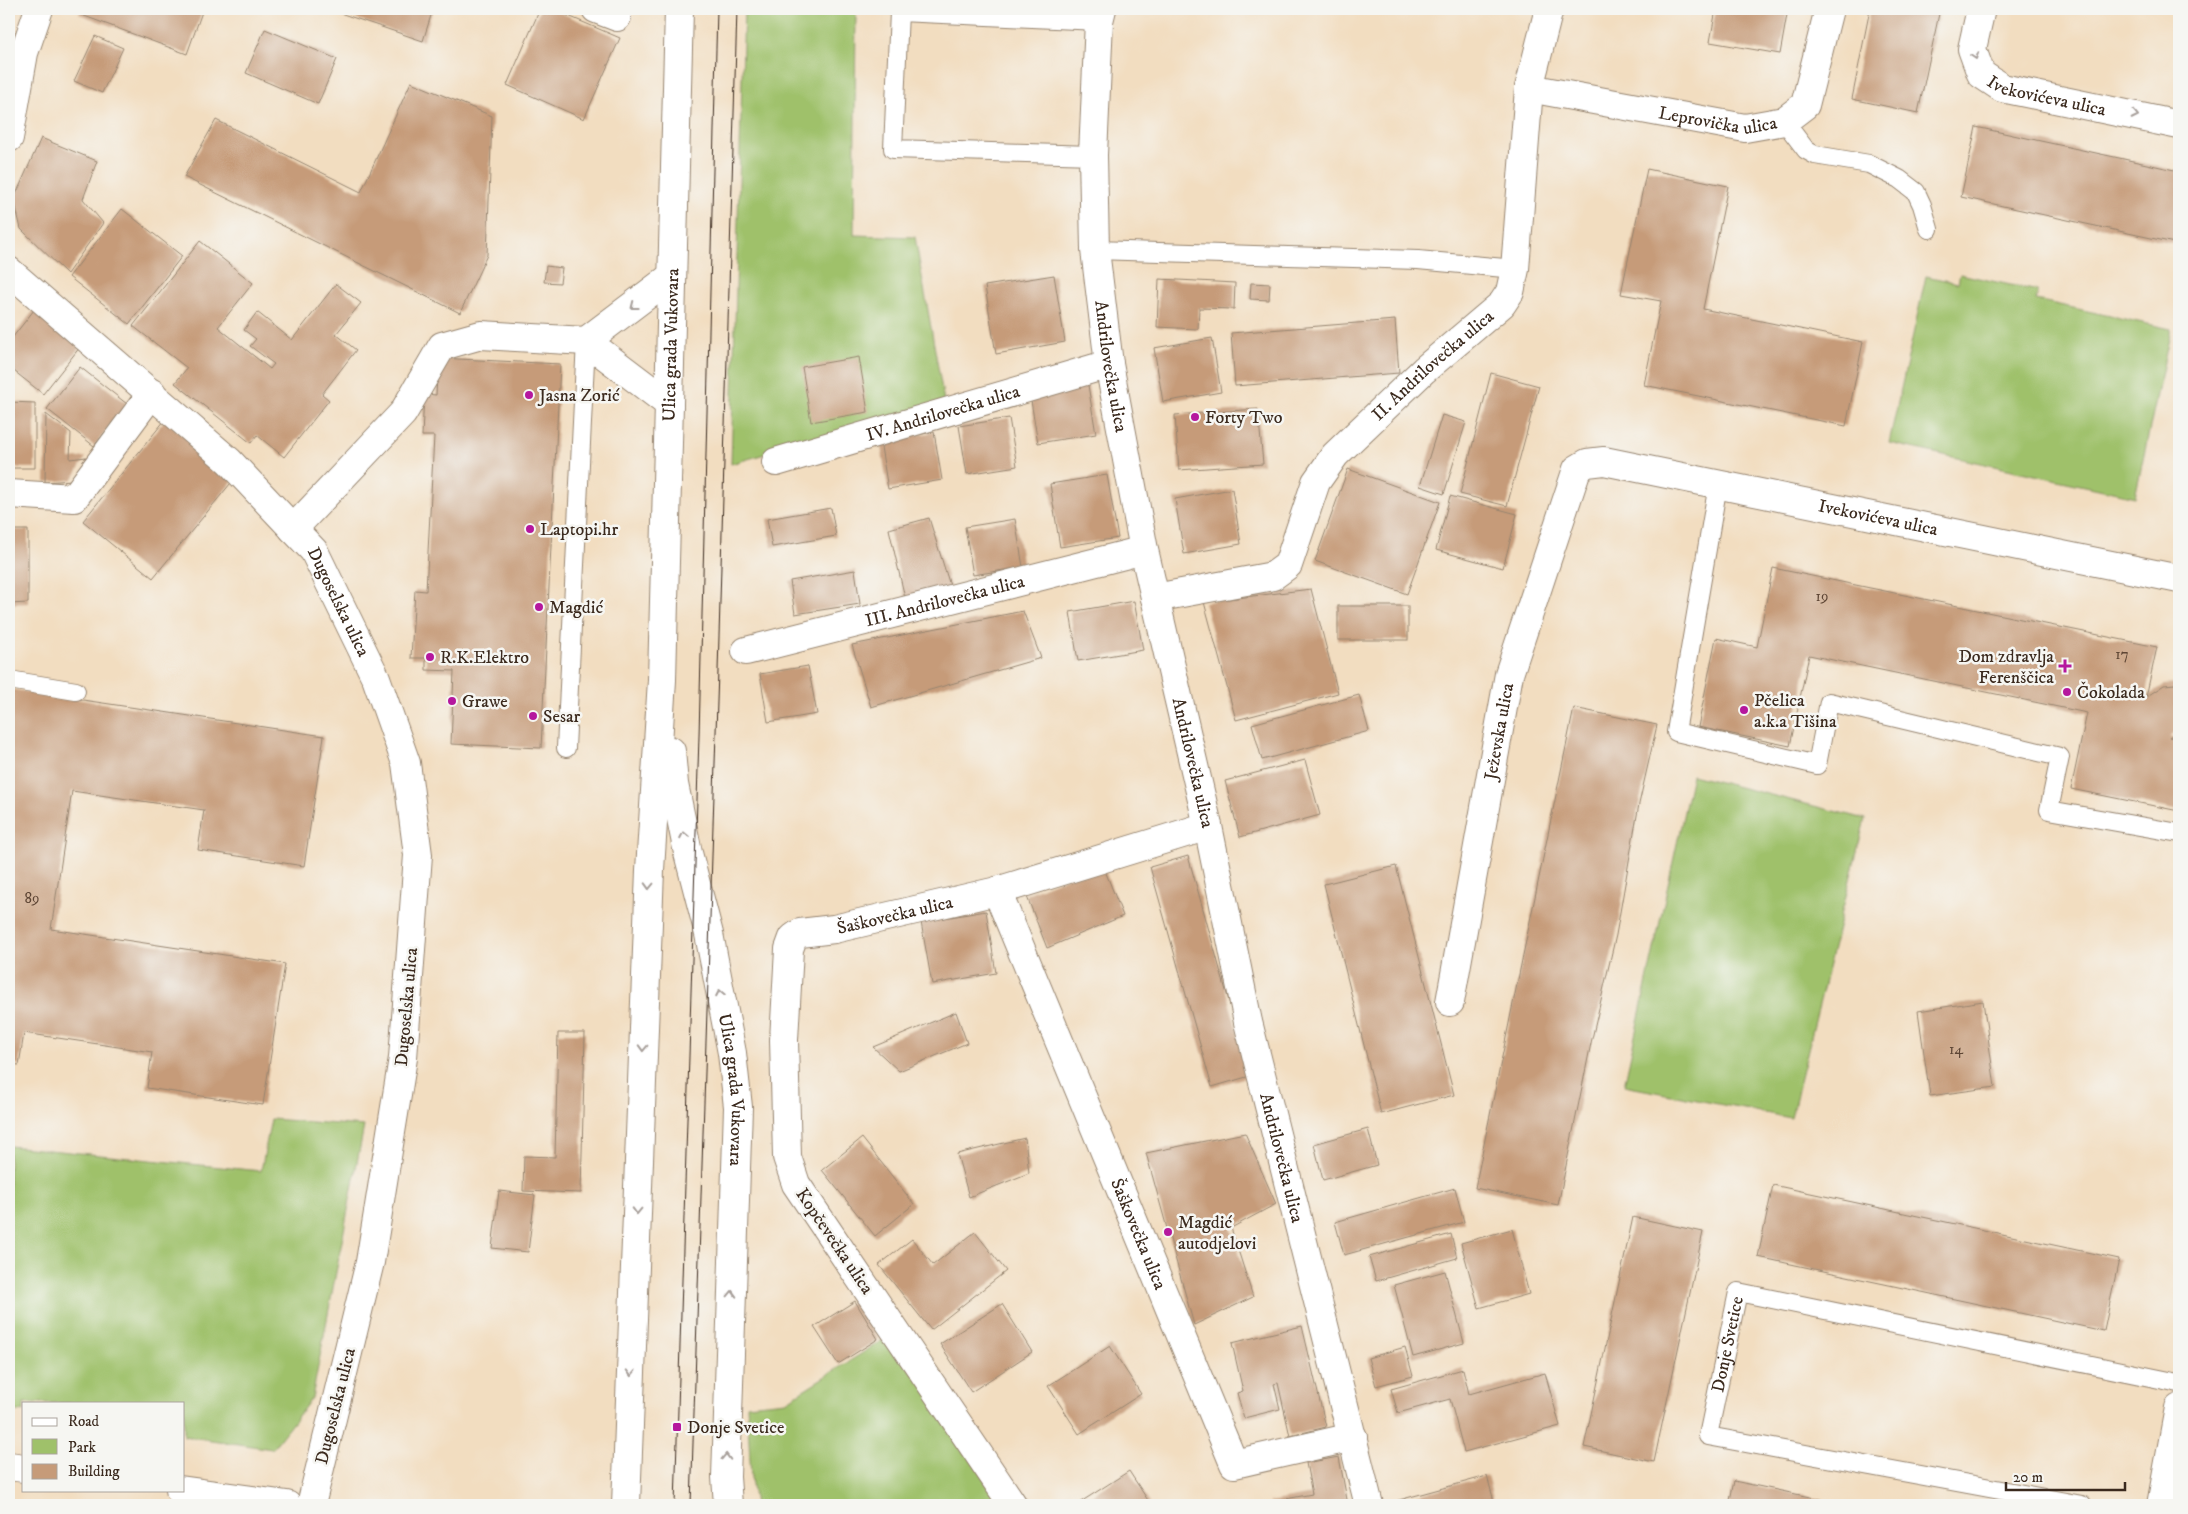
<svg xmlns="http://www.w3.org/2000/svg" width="2188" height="1514" font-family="'IM FELL DW Pica',serif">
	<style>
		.green { fill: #9fc16a; stroke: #6d7644 }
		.building { fill: #c69b79 }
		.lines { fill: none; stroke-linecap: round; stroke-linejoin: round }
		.service-casing { stroke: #96846f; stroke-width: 20 }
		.minor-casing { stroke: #96846f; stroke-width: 30 }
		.tertiary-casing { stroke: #96846f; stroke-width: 30 }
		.service { stroke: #fff; stroke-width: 18 }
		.minor { stroke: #fff; stroke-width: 28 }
		.tertiary { stroke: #fff; stroke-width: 28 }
		.tram { stroke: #3b2a1e; stroke-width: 1 }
		.oneway { stroke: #a79f9a }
		.poi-dot { fill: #b5179e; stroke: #f6f6f2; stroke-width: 2 }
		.labels { text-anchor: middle; stroke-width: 5; stroke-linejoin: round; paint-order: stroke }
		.number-label { font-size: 15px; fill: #5e4635 }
		.street-label { font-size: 18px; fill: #3b2a1e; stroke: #f6f6f2 }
		.poi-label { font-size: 18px; fill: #3b2a1e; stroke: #f6f6f2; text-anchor: start }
	</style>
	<rect width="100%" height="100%" fill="#f6f6f2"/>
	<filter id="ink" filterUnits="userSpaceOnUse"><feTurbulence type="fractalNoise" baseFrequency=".02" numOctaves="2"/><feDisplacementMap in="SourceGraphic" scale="10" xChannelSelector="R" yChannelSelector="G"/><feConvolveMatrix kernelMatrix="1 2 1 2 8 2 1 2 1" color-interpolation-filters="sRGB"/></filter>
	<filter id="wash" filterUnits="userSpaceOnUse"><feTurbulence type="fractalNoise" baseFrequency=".0096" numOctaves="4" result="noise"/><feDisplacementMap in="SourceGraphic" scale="20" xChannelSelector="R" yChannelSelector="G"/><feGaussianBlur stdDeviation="1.12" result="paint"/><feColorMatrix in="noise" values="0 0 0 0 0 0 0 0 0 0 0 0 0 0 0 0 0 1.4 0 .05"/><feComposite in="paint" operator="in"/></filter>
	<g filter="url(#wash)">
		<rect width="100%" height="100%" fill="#f2ddc0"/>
		<g class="green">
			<polygon points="744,9 856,9 854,235 915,237 944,401 731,464"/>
			<polygon points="1960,274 2038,291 2036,300 2171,329 2135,497 1889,443 1926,276 1958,283"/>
			<polygon points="1692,775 1865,819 1791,1118 1624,1086"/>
			<polygon points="271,1119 364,1126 312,1398 272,1449 184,1436 184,1403 24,1403 24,1412 9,1410 9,1146 261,1171"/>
			<polygon points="883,1340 918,1378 1003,1505 755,1505 751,1478 747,1405 786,1401"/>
		</g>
		<g id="blocks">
			<g class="building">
				<polygon points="81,9 203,9 187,54 79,14"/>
				<polygon points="328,9 433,9 423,41"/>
				<polygon points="540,9 552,9 620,38 584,119 507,85"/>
				<polygon points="1716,9 1788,9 1780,54 1710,42"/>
				<polygon points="1870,9 1940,9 1918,113 1852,99"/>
				<polygon points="265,29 337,59 318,104 246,73"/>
				<polygon points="95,36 123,48 102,93 74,81"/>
				<polygon points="411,82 492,116 487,255 460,313 184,177 216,120 361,192"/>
				<polygon points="1976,127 2179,171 2179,244 1961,197"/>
				<polygon points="41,138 97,161 83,199 103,223 67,274 21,229 14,199"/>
				<polygon points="1647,169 1728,186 1703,309 1863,342 1846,426 1644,385 1661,301 1621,294"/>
				<polygon points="122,209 182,256 129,324 69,277"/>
				<polygon points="200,241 253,283 218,327 270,369 274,364 250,346 256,339 244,330 257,312 292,340 336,284 361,303 336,334 356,350 322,394 329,400 284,457 257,435 251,443 175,383 187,368 133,326"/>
				<polygon points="546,266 562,268 560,283 544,282"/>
				<polygon points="1054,275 1065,342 996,354 985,286"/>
				<polygon points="1159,279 1235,283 1234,309 1199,308 1198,329 1157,327"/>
				<polygon points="1251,283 1270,284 1269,300 1250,299"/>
				<polygon points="34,310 80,347 43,394 9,367 9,342"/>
				<polygon points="1395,320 1399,373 1235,386 1231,333"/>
				<polygon points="1212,338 1221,392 1163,402 1154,348"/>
				<polygon points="859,357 868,412 811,422 802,367"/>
				<polygon points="438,358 560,364 541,748 451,744 454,671 426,670 426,658 411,658 415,590 426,591 434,436 422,436 424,394 436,395"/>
				<polygon points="80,367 127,404 94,446 47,409"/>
				<polygon points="1491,373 1539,386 1507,506 1460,494"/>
				<polygon points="1087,379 1096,434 1038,443 1029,389"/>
				<polygon points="9,402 35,403 35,468 9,468"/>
				<polygon points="1258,409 1263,464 1179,470 1175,415"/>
				<polygon points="46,414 71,433 70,459 86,457 72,480 45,482"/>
				<polygon points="1442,415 1466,422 1444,494 1420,486"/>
				<polygon points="1009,418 1017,466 967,474 959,426"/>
				<polygon points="165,420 235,478 153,578 83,521"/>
				<polygon points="934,432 942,480 888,489 880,441"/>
				<polygon points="1348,469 1440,502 1407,594 1315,561"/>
				<polygon points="1107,475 1118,538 1060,547 1050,484"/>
				<polygon points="1232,489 1241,544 1184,554 1175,499"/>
				<polygon points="1450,496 1517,514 1503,568 1436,550"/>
				<polygon points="831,508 836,536 772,547 767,519"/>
				<polygon points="929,518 951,589 905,598 889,529"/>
				<polygon points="1015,519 1023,567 973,575 965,527"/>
				<polygon points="9,530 28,530 28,603 9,604"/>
				<polygon points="1773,568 2157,647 2146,697 2164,685 2175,684 2179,686 2179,731 2169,737 2179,739 2179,811 2071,789 2087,713 1809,655 1790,746 1698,727 1716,638 1757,647"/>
				<polygon points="855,570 860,604 795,614 790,581"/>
				<polygon points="1311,589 1338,693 1236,720 1204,602"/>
				<polygon points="1134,601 1143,650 1078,661 1070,612"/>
				<rect x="1338" y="606" width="70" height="34"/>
				<polygon points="1023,611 1041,658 871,707 852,645"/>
				<polygon points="808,666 817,714 768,722 760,674"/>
				<polygon points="9,689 324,736 304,866 198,850 204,810 72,791 51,929 285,964 263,1105 147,1088 152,1052 24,1033 19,1065 9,1064"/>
				<polygon points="1359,695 1369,731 1262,760 1252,724"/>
				<polygon points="1574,708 1657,725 1639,804 1616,935 1591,1043 1558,1205 1475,1188"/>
				<polygon points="1305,760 1320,815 1240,837 1225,781"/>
				<polygon points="1188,856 1250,1076 1212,1087 1150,867"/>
				<polygon points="1102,863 1123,916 1047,948 1026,894"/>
				<polygon points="1396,866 1454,1095 1381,1114 1324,884"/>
				<polygon points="986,911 996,973 932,984 921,922"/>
				<polygon points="1983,1001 1995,1087 1930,1096 1918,1011"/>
				<polygon points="956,1012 967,1043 899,1071 873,1047"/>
				<polygon points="558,1033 585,1033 581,1193 523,1191 524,1156 555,1157"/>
				<polygon points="1368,1129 1377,1165 1323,1180 1314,1144"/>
				<polygon points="1245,1133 1276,1204 1231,1228 1253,1297 1194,1325 1146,1153"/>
				<polygon points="862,1138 914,1204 875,1236 822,1170"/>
				<polygon points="1025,1138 1029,1173 969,1197 957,1154"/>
				<polygon points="1773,1185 2119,1259 2104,1331 1758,1257"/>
				<polygon points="1455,1188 1464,1222 1344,1255 1335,1222"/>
				<polygon points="499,1191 535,1195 528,1252 492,1248"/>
				<polygon points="1633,1217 1703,1232 1654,1462 1584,1447"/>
				<polygon points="1512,1229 1529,1294 1479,1308 1461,1243"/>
				<polygon points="975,1232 1006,1271 931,1330 879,1265 912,1239 933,1265"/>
				<polygon points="1451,1234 1457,1258 1376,1281 1369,1257"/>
				<polygon points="1445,1271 1464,1343 1413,1357 1394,1285"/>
				<polygon points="855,1301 878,1339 838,1364 814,1327"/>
				<polygon points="1002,1304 1032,1352 971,1392 940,1344"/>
				<polygon points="1302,1326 1326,1427 1290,1436 1278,1383 1274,1384 1280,1409 1244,1418 1237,1393 1243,1391 1232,1343"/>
				<polygon points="1110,1346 1141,1394 1079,1434 1048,1386"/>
				<polygon points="1405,1347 1413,1376 1376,1386 1368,1358"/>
				<polygon points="1463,1369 1469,1394 1545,1373 1560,1426 1464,1452 1450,1399 1398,1413 1391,1389"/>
				<polygon points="1339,1457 1348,1505 1271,1505 1270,1502 1312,1494 1306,1463"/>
				<polygon points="1129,1471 1151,1505 1076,1505"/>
				<polygon points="1487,1476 1495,1505 1389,1505 1388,1503"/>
				<polygon points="1734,1481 1843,1504 1843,1505 1729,1505"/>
			</g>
		</g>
	</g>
	<g filter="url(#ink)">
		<use href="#blocks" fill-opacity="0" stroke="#96846f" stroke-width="1"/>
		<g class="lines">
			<defs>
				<g id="service">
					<polyline points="1784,121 1806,150 1815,155 1869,164 1899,179 1916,192 1922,205 1929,229"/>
					<polyline points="1093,155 893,149 899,12 1099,21"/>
					<polyline points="1095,250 1418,260 1515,269"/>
					<polyline points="1718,484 1676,732 1817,765 1829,702 2060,757 2049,810 2179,833"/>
					<polyline points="9,680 76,691"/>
					<polyline points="566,748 586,341"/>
					<path id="s1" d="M2082,1505L1708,1436L1738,1292L2179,1383"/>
				</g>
				<g id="minor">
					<polyline points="596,9 617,17"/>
					<path id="s2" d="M1102,9L1099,21L1093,155L1095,250L1109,364L1144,550L1208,826L1248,1022L1369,1505"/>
					<path id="s3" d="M1981,9L1972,49L1981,74L2002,88L2179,125"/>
					<path id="s4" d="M1529,88L1745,128L1784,121L1805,105L1829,9"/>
					<polyline points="9,138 24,53 39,9"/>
					<path id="s5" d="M9,271L229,461L314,551L376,678L406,763L418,855L403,1058L370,1262L311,1505"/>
					<polyline points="669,404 586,341 672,276"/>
					<path id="s6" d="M776,462L1109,364"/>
					<polyline points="9,494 74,498 152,393"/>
					<polyline points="293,529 403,413 442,346 481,335 586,341"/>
					<path id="s7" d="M1155,598L1273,576L1288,565L1316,482L1335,455L1424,370L1502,304L1510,292L1515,269L1529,88L1549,9"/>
					<path id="s8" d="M746,651L1144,550"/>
					<path id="s9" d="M997,891L1234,1464L1353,1437"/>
					<path id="s10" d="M1450,1002L1509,674L1577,469L1587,463L1604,461L2179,579"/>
					<path id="s11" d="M1013,1505L796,1184L787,1157L784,1040L789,949L793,938L800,933L834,929L997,891L1208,826"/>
					<polyline points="2161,1505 2179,1408"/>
				</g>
				<g id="tertiary">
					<path id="s12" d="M671,751L674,784L688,853L709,934L732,1053L738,1107L726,1477L728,1505"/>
					<polyline points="9,1466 24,1468"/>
					<polyline points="180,1490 287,1505"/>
					<path id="s13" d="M626,1505L650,870L662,680L679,9"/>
				</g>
			</defs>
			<use href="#service" class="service-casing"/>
			<use href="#minor" class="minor-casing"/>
			<use href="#tertiary" class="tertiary-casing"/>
			<use href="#service" class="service"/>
			<use href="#minor" class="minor"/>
			<use href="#tertiary" class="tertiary"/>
			<g class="tram">
				<polyline points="675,1505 699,736 717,9"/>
				<polyline points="691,1505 718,671 737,9"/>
			</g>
		</g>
		<defs><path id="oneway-chevron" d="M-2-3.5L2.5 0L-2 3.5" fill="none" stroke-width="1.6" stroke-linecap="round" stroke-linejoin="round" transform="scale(1.25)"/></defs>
		<g class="oneway">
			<use href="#oneway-chevron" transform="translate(1975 56) rotate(72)"/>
			<use href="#oneway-chevron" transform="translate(2135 115) rotate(12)"/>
			<use href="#oneway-chevron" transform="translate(634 306) rotate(142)"/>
			<use href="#oneway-chevron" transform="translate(684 835) rotate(-101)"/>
			<use href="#oneway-chevron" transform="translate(649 886) rotate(92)"/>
			<use href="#oneway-chevron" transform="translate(720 993) rotate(-101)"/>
			<use href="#oneway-chevron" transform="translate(643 1048) rotate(92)"/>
			<use href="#oneway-chevron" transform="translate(637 1211) rotate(92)"/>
			<use href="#oneway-chevron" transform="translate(732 1294) rotate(-88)"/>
			<use href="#oneway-chevron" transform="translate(631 1373) rotate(92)"/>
			<use href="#oneway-chevron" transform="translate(726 1457) rotate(-88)"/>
		</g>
	</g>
	<g class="poi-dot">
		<circle cx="529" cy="395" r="5"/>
		<circle cx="1195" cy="417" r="5"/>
		<circle cx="530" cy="529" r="5"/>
		<circle cx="539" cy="607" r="5"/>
		<circle cx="430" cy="657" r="5"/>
		<path d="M2062.5 658.5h5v5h5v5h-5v5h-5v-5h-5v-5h5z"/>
		<circle cx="2067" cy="692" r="5"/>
		<circle cx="452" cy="701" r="5"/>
		<circle cx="1744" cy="710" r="5"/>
		<circle cx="533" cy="716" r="5"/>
		<circle cx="1168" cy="1232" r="5"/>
		<rect x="672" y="1422" width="10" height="10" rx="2.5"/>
	</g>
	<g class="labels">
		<g class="number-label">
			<text x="1822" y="601">19</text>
			<text x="2122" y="659">17</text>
			<text x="32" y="903">89</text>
			<text x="1956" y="1054">14</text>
		</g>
		<g class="street-label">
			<text dy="6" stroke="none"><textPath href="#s3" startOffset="138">Ivekovićeva ulica</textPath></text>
			<text dy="6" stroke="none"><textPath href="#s4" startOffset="192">Leprovička ulica</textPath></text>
			<text dy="6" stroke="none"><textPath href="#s13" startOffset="1161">Ulica grada Vukovara</textPath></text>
			<text dy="6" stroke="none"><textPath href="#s7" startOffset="392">II. Andrilovečka ulica</textPath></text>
			<text dy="6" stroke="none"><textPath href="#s2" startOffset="359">Andrilovečka ulica</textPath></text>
			<text dy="6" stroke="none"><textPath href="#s6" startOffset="174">IV. Andrilovečka ulica</textPath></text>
			<text dy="6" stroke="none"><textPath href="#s10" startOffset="858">Ivekovićeva ulica</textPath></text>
			<text dy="6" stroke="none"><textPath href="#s8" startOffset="205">III. Andrilovečka ulica</textPath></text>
			<text dy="6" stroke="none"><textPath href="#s5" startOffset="471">Dugoselska ulica</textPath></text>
			<text dy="6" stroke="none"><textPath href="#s10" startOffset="275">Ježevska ulica</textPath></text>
			<text dy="6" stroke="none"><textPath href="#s2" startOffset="764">Andrilovečka ulica</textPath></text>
			<text dy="6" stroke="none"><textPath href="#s11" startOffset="741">Šaškovečka ulica</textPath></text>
			<text transform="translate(406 1007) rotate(-85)" y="6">Dugoselska ulica</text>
			<text dy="6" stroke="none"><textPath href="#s12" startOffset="345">Ulica grada Vukovara</textPath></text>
			<text dy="6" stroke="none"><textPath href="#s2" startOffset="1169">Andrilovečka ulica</textPath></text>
			<text dy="6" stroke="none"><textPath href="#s9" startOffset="371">Šaškovečka ulica</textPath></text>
			<text transform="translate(835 1241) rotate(56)" y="6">Kopčevečka ulica</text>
			<text dy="6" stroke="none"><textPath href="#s1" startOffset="474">Donje Svetice</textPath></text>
			<text transform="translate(335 1406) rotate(-76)" y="6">Dugoselska ulica</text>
		</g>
		<g class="poi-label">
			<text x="539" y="401">Jasna Zorić</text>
			<text x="1205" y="423">Forty Two</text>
			<text x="540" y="535">Laptopi.hr</text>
			<text x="549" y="613">Magdić</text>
			<text x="2054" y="662" text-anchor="end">Dom zdravlja<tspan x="2054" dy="21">Ferenščica</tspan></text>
			<text x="440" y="663">R.K.Elektro</text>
			<text x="2077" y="698">Čokolada</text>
			<text x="1754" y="706">Pčelica<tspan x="1754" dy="21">a.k.a Tišina</tspan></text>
			<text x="462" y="707">Grawe</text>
			<text x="543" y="722">Sesar</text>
			<text x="1178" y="1228">Magdić<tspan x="1178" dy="21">autodjelovi</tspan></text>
			<text x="687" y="1433">Donje Svetice</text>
		</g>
	</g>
	<rect width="2188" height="1514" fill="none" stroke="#f6f6f2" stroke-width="30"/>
	<rect x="22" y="1402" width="162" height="90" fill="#f6f6f2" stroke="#aba49d"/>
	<rect x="32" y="1418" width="25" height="8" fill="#ffffff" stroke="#aba49d"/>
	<text x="68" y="1426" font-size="15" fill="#3b2a1e">Road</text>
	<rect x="32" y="1439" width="25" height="15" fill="#9fc16a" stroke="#aba49d"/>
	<text x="68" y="1452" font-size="15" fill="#3b2a1e">Park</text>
	<rect x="32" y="1464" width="25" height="15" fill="#c69b79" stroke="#aba49d"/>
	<text x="68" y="1476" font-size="15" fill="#3b2a1e">Building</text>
	<path d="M2006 1482v8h119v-8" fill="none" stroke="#3b2a1e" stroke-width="2.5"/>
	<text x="2013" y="1482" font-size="15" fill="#3b2a1e" stroke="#f6f6f2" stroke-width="4" paint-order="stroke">20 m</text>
</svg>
